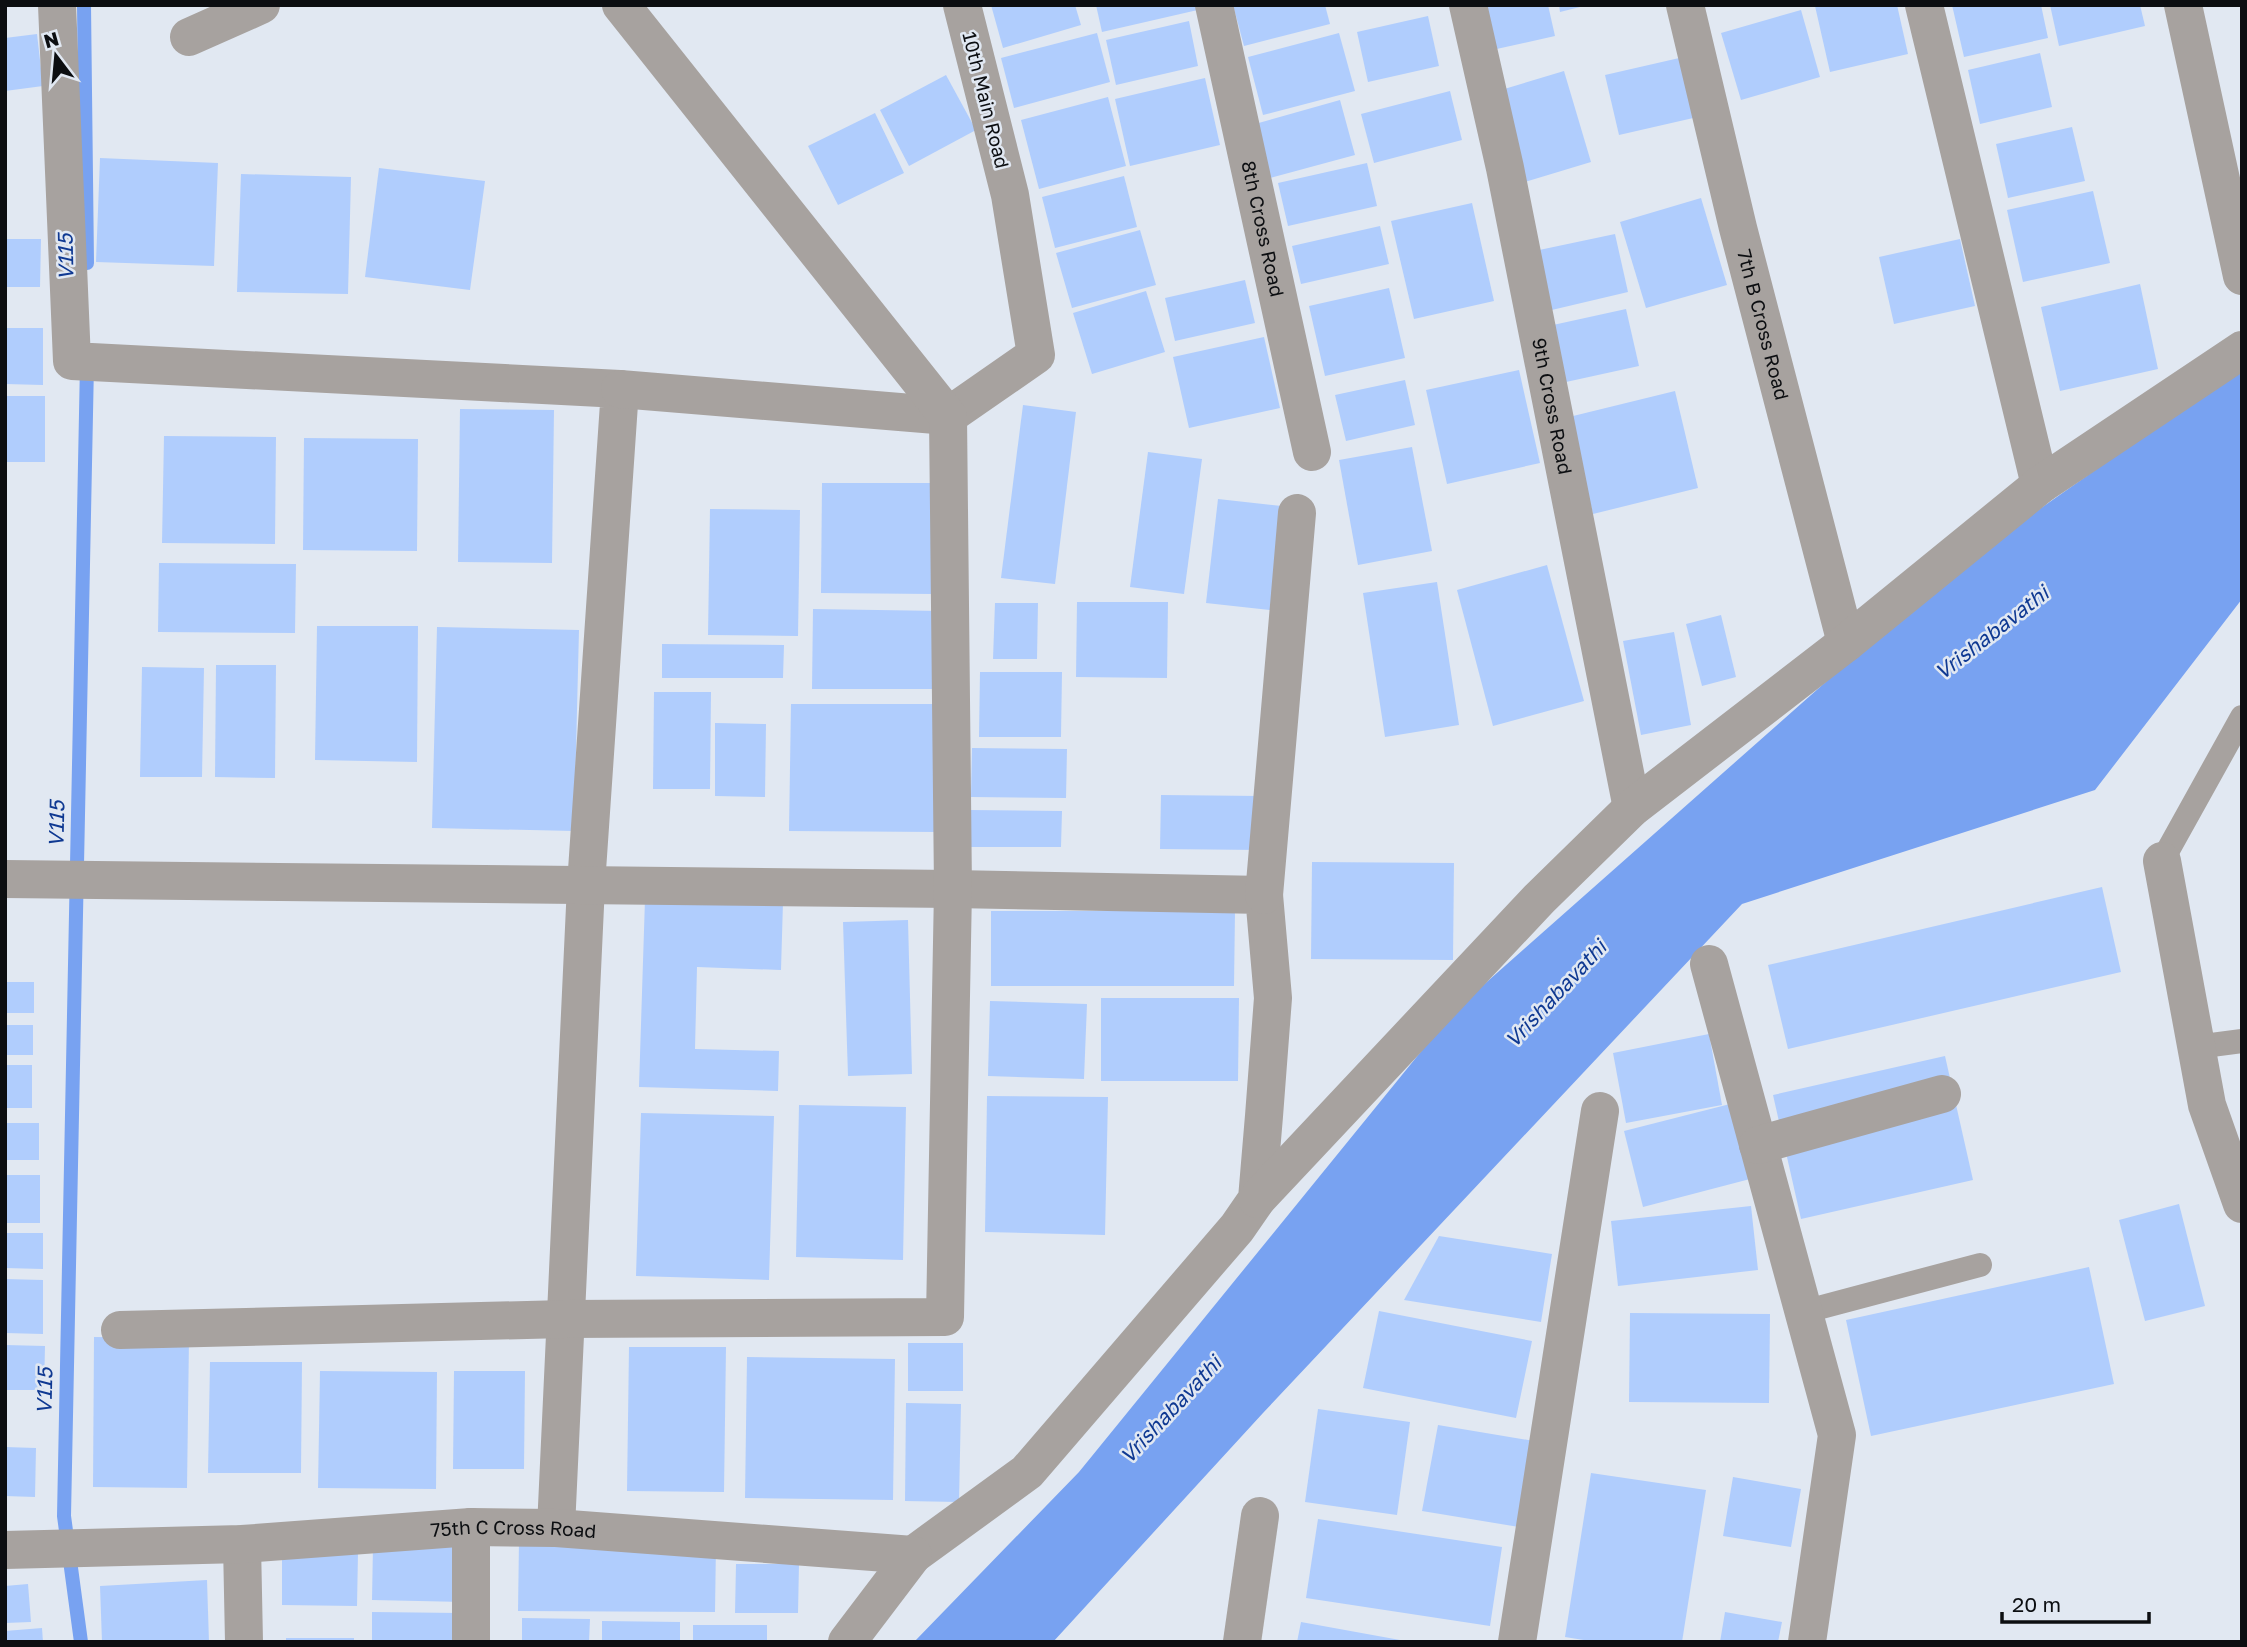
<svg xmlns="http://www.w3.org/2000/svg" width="2247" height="1647" font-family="'Golos Text',sans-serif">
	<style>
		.water { fill: #78a2f1 }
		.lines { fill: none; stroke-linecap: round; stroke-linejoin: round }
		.stream { stroke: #78a2f1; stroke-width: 14 }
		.building { fill: #b0cdfd }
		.lane { stroke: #a7a29f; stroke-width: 24 }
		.street { stroke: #a7a29f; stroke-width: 38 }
		.labels { text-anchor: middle; stroke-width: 5; stroke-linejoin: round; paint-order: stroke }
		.street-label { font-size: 19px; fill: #0c0e11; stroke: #e1e8f2 }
		.water-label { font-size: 21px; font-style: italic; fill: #0f3992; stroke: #e1e8f2 }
	</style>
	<rect width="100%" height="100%" fill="#e1e8f2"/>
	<polygon class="water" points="2242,367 2242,599 2095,790 1742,904 1263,1413 1053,1642 914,1642 1079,1472 1454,1011 1950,572"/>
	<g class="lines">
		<g class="stream">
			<polyline points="84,5 87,263"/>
			<polyline points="81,1642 64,1516 87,364"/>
		</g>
	</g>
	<g class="building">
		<polygon points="991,5 1075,5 1081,25 1003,48"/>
		<polygon points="1096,5 1201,5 1202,9 1102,32"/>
		<polygon points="1233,5 1325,5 1330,24 1244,46"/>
		<polygon points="1473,5 1548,5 1555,36 1483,52"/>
		<polygon points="1559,5 1584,5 1584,6 1560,12"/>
		<polygon points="1897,5 1908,54 1830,72 1815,6"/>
		<polygon points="1952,5 2041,5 2048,38 1964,57"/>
		<polygon points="2050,5 2140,5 2145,26 2059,46"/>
		<polygon points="1801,10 1820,77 1741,100 1721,33"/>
		<polygon points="1428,16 1439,66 1368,82 1357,32"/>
		<polygon points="1189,21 1198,66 1116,85 1106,40"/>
		<polygon points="1097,33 1110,82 1014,108 1001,58"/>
		<polygon points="1339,33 1355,91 1263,115 1248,57"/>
		<polygon points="37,34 43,86 5,91 5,38"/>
		<polygon points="2040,53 2052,107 1980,124 1968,70"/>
		<polygon points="1688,56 1702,116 1619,135 1605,75"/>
		<polygon points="1564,71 1591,162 1518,184 1491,93"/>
		<polygon points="946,75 976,130 909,166 880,110"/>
		<polygon points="1205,78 1220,145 1130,166 1115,99"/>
		<polygon points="1450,91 1462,140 1374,163 1361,114"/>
		<polygon points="1108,97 1126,166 1039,189 1021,120"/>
		<polygon points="1340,100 1355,155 1270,178 1255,124"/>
		<polygon points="875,113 904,173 838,205 808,146"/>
		<polygon points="2072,127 2085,181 2008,198 1996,144"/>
		<polygon points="100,158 218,163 214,266 96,262"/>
		<polygon points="1367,163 1377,206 1288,226 1278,183"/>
		<polygon points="379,168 485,181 470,290 365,277"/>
		<polygon points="241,174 351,177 348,294 237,292"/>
		<polygon points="1124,176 1137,227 1055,248 1042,197"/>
		<polygon points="2093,191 2110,263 2023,282 2007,210"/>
		<polygon points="1701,198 1727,285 1646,308 1620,222"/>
		<polygon points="1472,203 1494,301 1414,319 1391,221"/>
		<polygon points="1380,226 1389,264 1301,284 1292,246"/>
		<polygon points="1140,230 1156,285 1072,308 1056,253"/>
		<polygon points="1615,234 1628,292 1539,313 1525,253"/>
		<polygon points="5,239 41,239 40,287 5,287"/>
		<polygon points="1960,239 1975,306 1894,324 1879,257"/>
		<polygon points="1245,280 1255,323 1175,341 1165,298"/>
		<polygon points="2140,284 2158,369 2060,391 2041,307"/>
		<polygon points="1389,288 1405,358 1325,376 1309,306"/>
		<polygon points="1146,291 1165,352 1092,374 1073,313"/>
		<polygon points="1626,309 1639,366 1566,382 1553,325"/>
		<polygon points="5,328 43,328 43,385 5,384"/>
		<polygon points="1264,337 1280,408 1189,428 1173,357"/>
		<polygon points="1519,370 1540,463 1447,484 1426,390"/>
		<polygon points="1405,380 1415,425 1346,441 1335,395"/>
		<polygon points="1675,391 1698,488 1593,514 1569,417"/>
		<rect x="5" y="396" width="40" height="66"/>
		<polygon points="1023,405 1076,412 1055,584 1001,578"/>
		<polygon points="460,409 554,410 552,563 458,562"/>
		<polygon points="164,436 276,437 275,544 162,543"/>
		<polygon points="304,438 418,439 417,551 303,550"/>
		<polygon points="1412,447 1432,551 1358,565 1339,460"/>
		<polygon points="1148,452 1202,459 1184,594 1130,587"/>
		<polygon points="822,483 934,483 933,594 821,593"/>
		<polygon points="1218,499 1291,507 1279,611 1206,603"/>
		<polygon points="710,509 800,510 798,636 708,635"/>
		<polygon points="159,563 296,564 295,633 158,632"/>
		<polygon points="1547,565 1584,701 1493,726 1457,590"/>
		<polygon points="1437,582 1459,725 1385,737 1363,593"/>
		<polygon points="1077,602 1168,602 1167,678 1076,677"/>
		<polygon points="995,603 1038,603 1037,659 993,659"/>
		<polygon points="813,609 942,611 941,689 812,689"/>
		<polygon points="1721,615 1736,677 1702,686 1686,624"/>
		<polygon points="317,626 418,626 417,762 315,760"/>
		<polygon points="437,627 579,630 574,831 432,828"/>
		<polygon points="1674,632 1691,725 1641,735 1623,641"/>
		<polygon points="662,644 784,645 783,678 662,678"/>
		<polygon points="216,665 276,665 275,778 215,777"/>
		<polygon points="142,667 204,668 202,777 140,777"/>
		<polygon points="980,672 1062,672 1061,737 979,737"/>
		<polygon points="654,692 711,692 710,789 653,789"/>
		<polygon points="791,704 939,704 937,832 789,831"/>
		<polygon points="715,723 766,724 765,797 715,796"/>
		<polygon points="972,748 1067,749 1066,798 971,797"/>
		<polygon points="1161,795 1261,796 1260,850 1160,849"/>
		<polygon points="969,810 1062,811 1061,847 969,847"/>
		<polygon points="1312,862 1454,863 1453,960 1311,959"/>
		<polygon points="2102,887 2121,972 1788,1049 1768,965"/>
		<polygon points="645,899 783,902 781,970 697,967 695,1049 779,1051 778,1091 639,1087"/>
		<polygon points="991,911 1235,911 1234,986 991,986"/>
		<polygon points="908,920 912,1074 848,1076 843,922"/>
		<rect x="5" y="982" width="29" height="31"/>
		<polygon points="1101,998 1239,998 1238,1081 1101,1081"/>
		<polygon points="990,1001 1087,1004 1084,1079 988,1076"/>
		<rect x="5" y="1025" width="28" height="30"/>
		<polygon points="1709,1034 1722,1105 1626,1123 1613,1053"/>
		<polygon points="1945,1056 1973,1180 1801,1219 1773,1095"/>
		<rect x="5" y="1065" width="27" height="43"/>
		<polygon points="987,1096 1108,1097 1105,1235 985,1232"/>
		<polygon points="1730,1104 1750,1179 1643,1207 1624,1131"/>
		<polygon points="799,1105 906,1107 903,1260 796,1257"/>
		<polygon points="641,1113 774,1116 769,1280 636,1276"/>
		<rect x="5" y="1123" width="34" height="37"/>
		<rect x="5" y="1175" width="35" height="48"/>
		<polygon points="2179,1204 2205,1306 2145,1321 2119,1220"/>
		<polygon points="1751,1206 1758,1270 1618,1286 1611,1221"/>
		<polygon points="5,1233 43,1233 43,1269 5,1268"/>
		<polygon points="1439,1236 1552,1254 1541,1322 1404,1300"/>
		<polygon points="2089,1267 2114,1384 1871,1436 1846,1320"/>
		<polygon points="5,1279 43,1280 43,1334 5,1333"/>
		<polygon points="1379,1311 1532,1341 1516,1418 1363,1388"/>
		<polygon points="1630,1313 1770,1314 1769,1403 1629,1402"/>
		<polygon points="94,1337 189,1338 187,1488 93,1487"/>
		<rect x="908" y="1343" width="55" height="48"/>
		<polygon points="5,1345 45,1346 44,1390 5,1390"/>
		<polygon points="629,1347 726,1347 724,1492 627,1491"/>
		<polygon points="747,1357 895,1359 893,1500 745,1498"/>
		<polygon points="210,1362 302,1362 301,1473 208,1473"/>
		<polygon points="320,1371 437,1372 436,1489 318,1488"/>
		<polygon points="454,1371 525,1371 524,1469 453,1469"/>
		<polygon points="906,1403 961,1404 959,1502 905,1501"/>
		<polygon points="1318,1409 1410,1422 1397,1515 1305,1502"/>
		<polygon points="1438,1425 1540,1442 1525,1528 1422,1511"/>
		<polygon points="5,1447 36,1448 35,1497 5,1496"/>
		<polygon points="1591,1473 1706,1490 1682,1642 1596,1642 1565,1637"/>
		<polygon points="1733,1477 1801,1489 1791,1547 1723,1536"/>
		<polygon points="1318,1519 1502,1547 1490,1626 1306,1598"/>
		<polygon points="519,1541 716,1543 715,1612 518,1611"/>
		<polygon points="373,1545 466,1546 465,1602 372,1600"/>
		<polygon points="282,1552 358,1553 357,1606 282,1605"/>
		<polygon points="736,1564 799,1564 798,1613 735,1613"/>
		<polygon points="207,1580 209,1642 102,1642 100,1586"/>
		<polygon points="28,1584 31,1622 5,1623 5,1586"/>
		<polygon points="372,1612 460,1613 460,1642 372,1642"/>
		<polygon points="1725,1612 1782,1622 1778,1642 1720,1642"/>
		<polygon points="522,1618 590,1619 589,1642 522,1642"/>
		<polygon points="602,1621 680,1622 680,1642 602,1642"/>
		<polygon points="1301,1622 1400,1640 1400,1642 1297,1642"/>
		<rect x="693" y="1625" width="74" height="17"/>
		<polygon points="42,1628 43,1642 5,1642 5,1631"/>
		<rect x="286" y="1638" width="68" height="4"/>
	</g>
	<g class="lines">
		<g class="lane">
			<polyline points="2162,861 2242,717"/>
			<polyline points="2196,1047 2242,1041"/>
			<polyline points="1803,1312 1980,1265"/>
		</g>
		<g class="street">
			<polyline points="57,5 72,361 620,389 586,885 556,1528"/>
			<path id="s1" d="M1214,5L1312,452"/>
			<path id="s2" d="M1468,5L1505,168L1632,808"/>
			<path id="s3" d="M1685,5L1738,228L1846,643"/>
			<polyline points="1924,5 2040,485"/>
			<polyline points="2183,5 2242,276"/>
			<polyline points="189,37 261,5"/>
			<polyline points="620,389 948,416 1036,355 1010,195 962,5"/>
			<polyline points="2162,861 2207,1105 2242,1204"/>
			<polyline points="5,879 953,889 1264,895 1273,998 1264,1116 1257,1199 1237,1228 1027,1472 913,1555"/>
			<polyline points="1264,895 1297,513"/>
			<polyline points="1709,964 1837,1435 1807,1642"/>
			<polyline points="1758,1145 1942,1094"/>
			<polyline points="1257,1199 1539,899 1632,808 1846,643 2040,485 2242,350"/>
			<polyline points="120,1330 565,1319 945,1317 953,889 948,416 621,5"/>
			<polyline points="242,1544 244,1642"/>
			<path id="s4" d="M5,1550L242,1544L471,1527L556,1528L913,1555L847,1642"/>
			<polyline points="471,1642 471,1527"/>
			<polyline points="1242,1642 1260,1516"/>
			<polyline points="1517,1642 1600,1111"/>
		</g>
	</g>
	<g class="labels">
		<g class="street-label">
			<text transform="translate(986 100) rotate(76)" y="7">10th Main Road</text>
			<text dy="7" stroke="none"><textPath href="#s1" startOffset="229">8th Cross Road</textPath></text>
			<text dy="7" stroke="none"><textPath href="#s3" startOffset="329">7th B Cross Road</textPath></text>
			<text dy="7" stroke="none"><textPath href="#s2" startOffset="410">9th Cross Road</textPath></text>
			<text dy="7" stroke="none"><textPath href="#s4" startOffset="509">75th C Cross Road</textPath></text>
		</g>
		<g class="water-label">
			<text transform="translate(66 257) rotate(-91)" y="7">V115</text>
			<text transform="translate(1992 633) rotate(-38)" y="7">Vrishabavathi</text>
			<text transform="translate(57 824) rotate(-89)" y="7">V115</text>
			<text transform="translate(1556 994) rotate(-47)" y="7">Vrishabavathi</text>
			<text transform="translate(45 1391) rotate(-89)" y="7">V115</text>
			<text transform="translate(1171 1410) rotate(-47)" y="7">Vrishabavathi</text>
		</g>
	</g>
	<rect width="2247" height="1647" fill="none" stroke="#0c0e11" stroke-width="14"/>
	<g transform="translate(56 56) rotate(344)" stroke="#e1e8f2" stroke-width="5" paint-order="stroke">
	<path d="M0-5L12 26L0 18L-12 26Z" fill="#0c0e11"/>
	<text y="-10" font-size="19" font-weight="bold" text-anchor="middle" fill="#0c0e11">N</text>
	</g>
	<path d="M2002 1612v10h147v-10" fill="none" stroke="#0c0e11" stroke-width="3.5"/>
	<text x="2012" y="1612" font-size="21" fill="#0c0e11" stroke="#e1e8f2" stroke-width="5" paint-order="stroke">20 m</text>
</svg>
